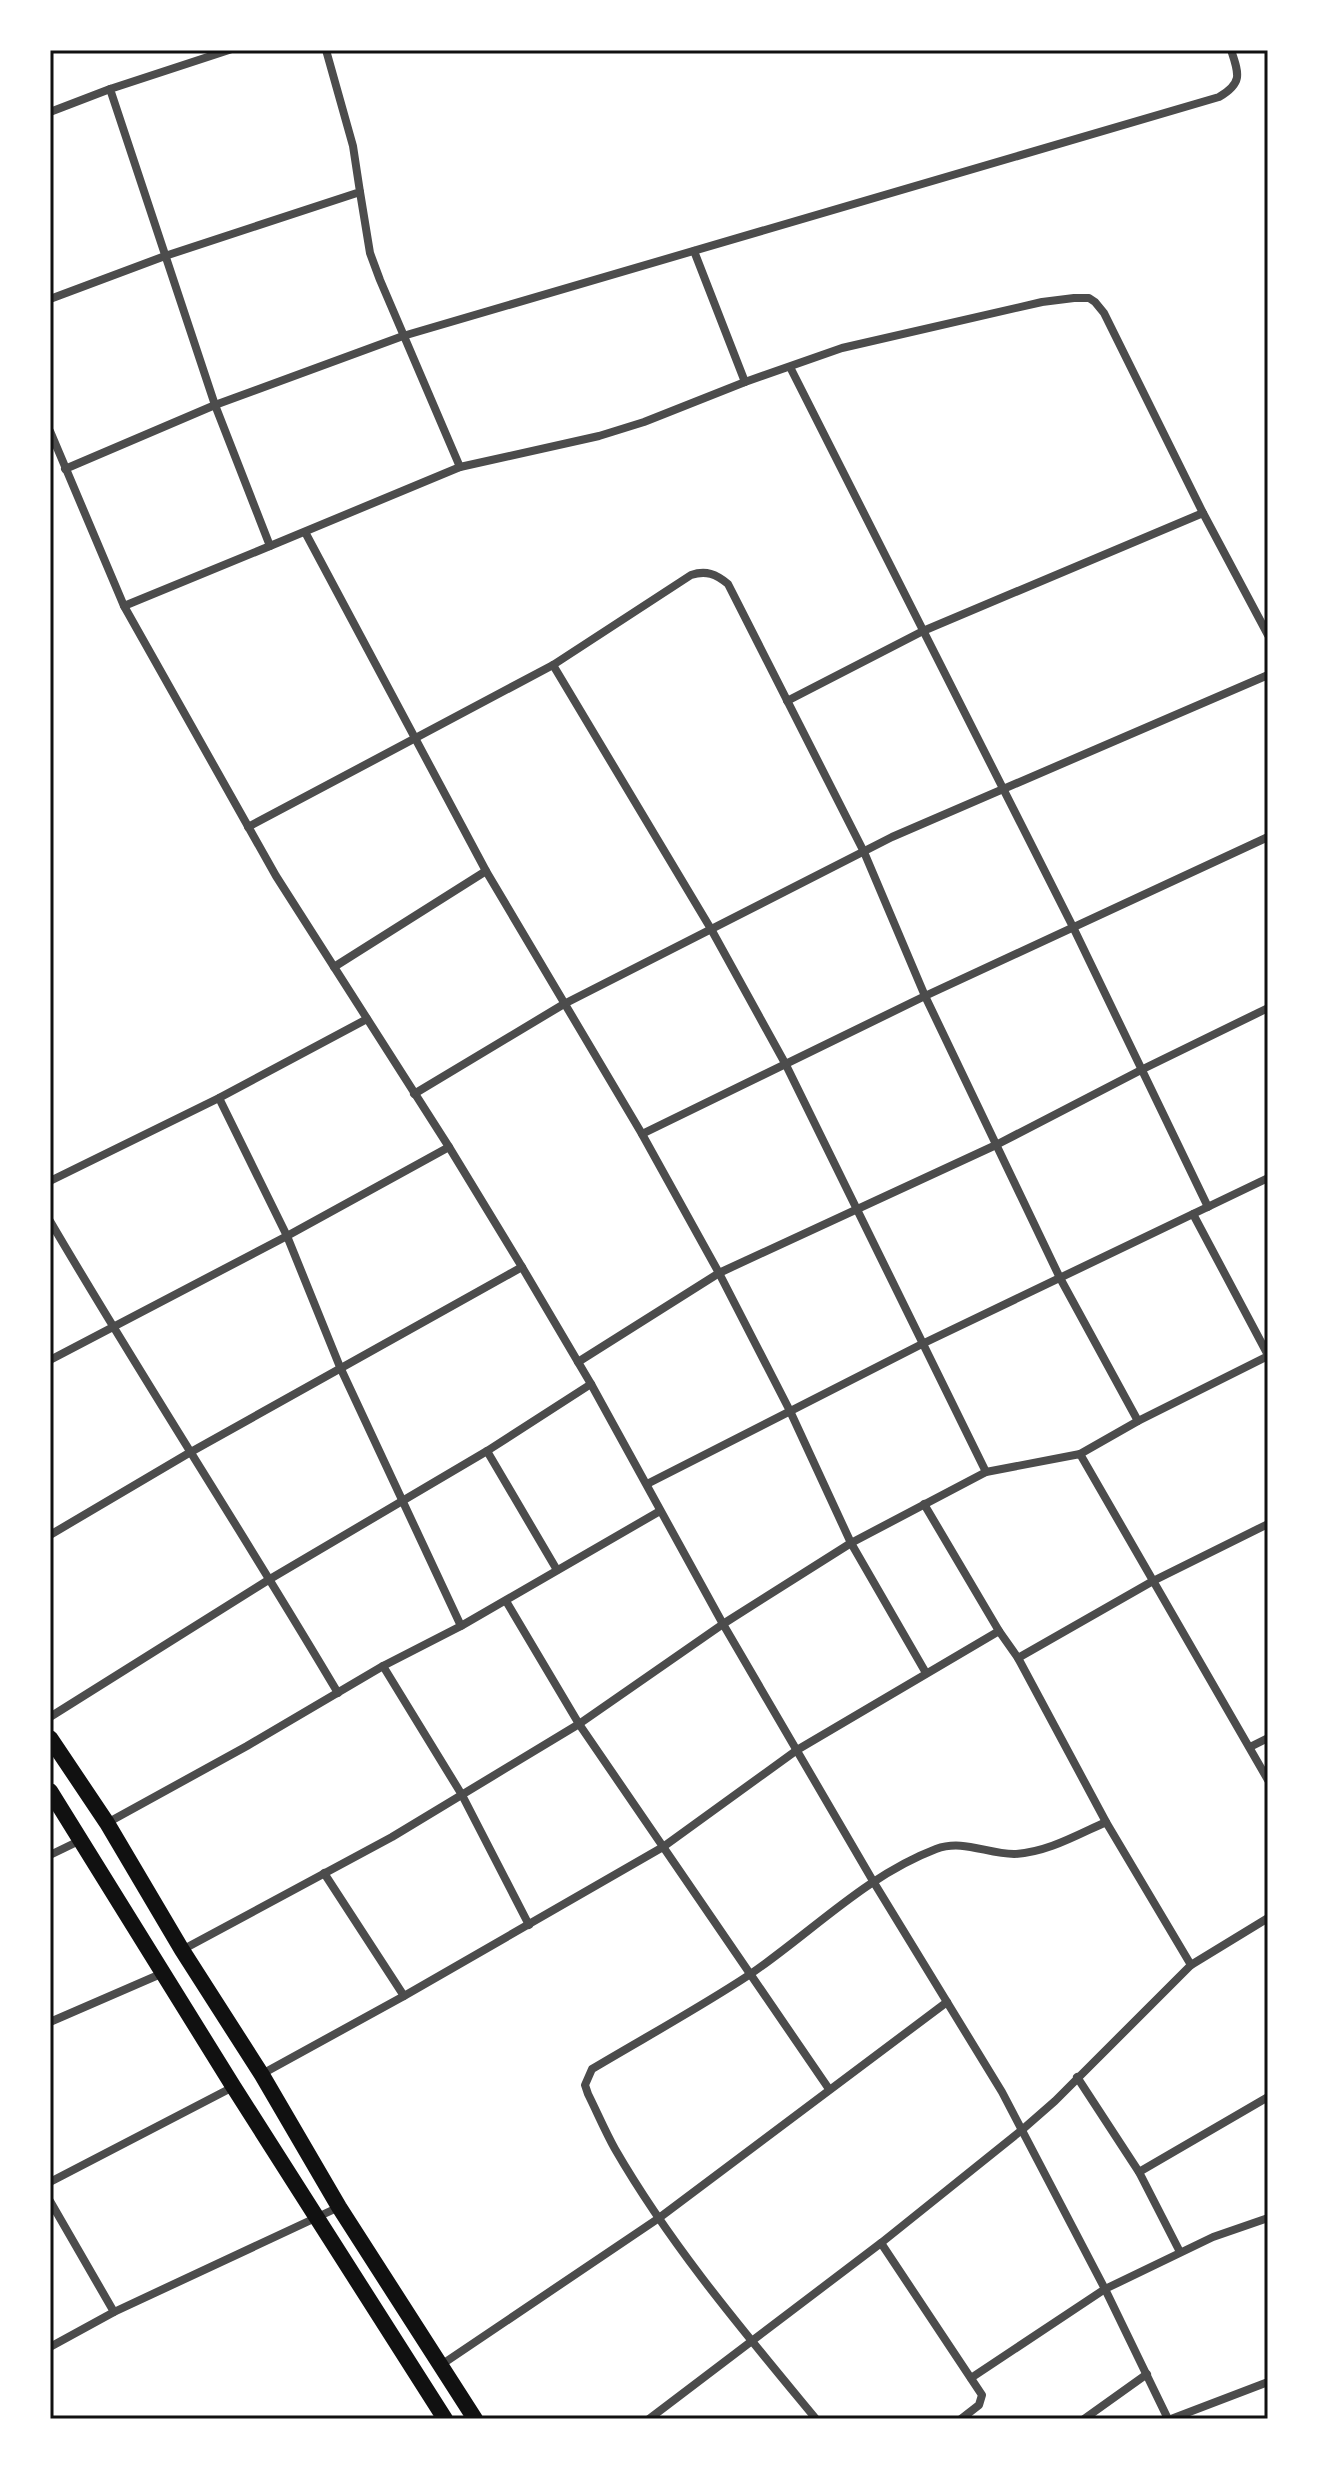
<svg xmlns="http://www.w3.org/2000/svg" width="1318" height="2469" font-family="Overpass,sans-serif">
	<style>
		.lines { fill: none; stroke-linecap: round; stroke-linejoin: round }
		.minor { stroke: #4c4c4c; stroke-width: 8 }
		.secondary { stroke: #111; stroke-width: 16 }
		.neatline { fill: none; stroke: #111; stroke-width: 3 }
	</style>
	<rect width="100%" height="100%" fill="#fff"/>
	<g class="lines">
		<g class="minor">
			<polyline points="50,112 110,89"/>
			<polyline points="360,192 370,253 380,280 460,467"/>
			<polyline points="694,251 745,382"/>
			<polyline points="50,299 165,256 360,192 353,146 326,50"/>
			<polyline points="790,367 1073,927 1208,1207"/>
			<polyline points="50,431 124,606 276,876 449,1147 522,1267 591,1384 723,1624 873,1881 1002,2092 1105,2289 1168,2419"/>
			<path d="M65,469L215,405L403,336L1219,97C1243,83 1239,74 1231,50"/>
			<polyline points="305,532 486,871 642,1134 719,1273 790,1411 851,1543 926,1673"/>
			<polyline points="270,546 460,467 599,436 644,422 745,382 842,348 1042,302 1074,298 1089,298 1095,302 1104,313 1203,513 1268,635"/>
			<polyline points="124,606 270,546 215,405 110,89 229,50"/>
			<polyline points="553,665 711,929 786,1065 986,1472"/>
			<polyline points="787,701 923,631 1203,513"/>
			<path d="M248,827L553,665L691,575C706,570 716,574 728,584L864,852L925,996L1060,1278L1138,1421"/>
			<polyline points="334,967 486,871"/>
			<polyline points="414,1094 564,1004 892,837 1268,675"/>
			<polyline points="219,1098 287,1236 340,1367 461,1626"/>
			<polyline points="642,1134 925,996 1268,837"/>
			<polyline points="50,1181 219,1098 367,1019"/>
			<polyline points="1193,1214 1268,1355"/>
			<path d="M50,1221C143,1380 244,1534 338,1693"/>
			<polyline points="50,1360 287,1236 449,1147"/>
			<polyline points="578,1362 719,1273 996,1145 1143,1069 1268,1008"/>
			<polyline points="487,1451 557,1570"/>
			<polyline points="1080,1454 1138,1421 1268,1356"/>
			<polyline points="647,1484 922,1344 1268,1178"/>
			<polyline points="924,1504 999,1631 1018,1658 1106,1822"/>
			<polyline points="50,1535 189,1453 522,1267"/>
			<polyline points="506,1601 579,1724 829,2089"/>
			<polyline points="1018,1658 1153,1581 1268,1524"/>
			<polyline points="383,1666 462,1795 529,1925"/>
			<polyline points="50,1717 270,1579 487,1451 591,1384"/>
			<polyline points="1250,1747 1268,1738"/>
			<polyline points="107,1823 247,1746 383,1666 461,1626 660,1511"/>
			<polyline points="50,1855 81,1840"/>
			<polyline points="324,1873 404,1996"/>
			<polyline points="182,1950 392,1837 579,1724 723,1624 851,1543 986,1472 1080,1454 1268,1780"/>
			<polyline points="50,2022 163,1973"/>
			<polyline points="262,2074 404,1996 663,1847 797,1750 999,1631"/>
			<polyline points="1077,2077 1139,2172 1180,2252"/>
			<polyline points="1139,2172 1268,2097"/>
			<polyline points="50,2182 233,2087"/>
			<polyline points="50,2201 114,2312 339,2207"/>
			<polyline points="881,2243 982,2395 979,2405 961,2419"/>
			<polyline points="50,2347 114,2312"/>
			<polyline points="441,2365 659,2218 947,2002"/>
			<polyline points="971,2378 1105,2289 1213,2237 1268,2218"/>
			<polyline points="649,2419 881,2243 1023,2129 1055,2101 1191,1965 1268,1918"/>
			<path d="M816,2419C745,2333 671,2246 615,2149C605,2131 597,2112 588,2094L585,2085L592,2069C644,2038 699,2008 749,1975C811,1933 865,1876 936,1849C963,1839 987,1854 1014,1854C1046,1853 1077,1835 1106,1822L1191,1965"/>
			<polyline points="1084,2419 1147,2374"/>
			<polyline points="1171,2419 1268,2382"/>
		</g>
		<g class="secondary">
			<polyline points="50,1738 107,1823 182,1950 262,2075 339,2207 475,2419"/>
			<polyline points="50,1791 233,2086 445,2419"/>
		</g>
	</g>
	<rect width="1318" height="2469" fill="none" stroke="#ffffff" stroke-width="104"/>
	<rect x="52" y="52" width="1214" height="2365" class="neatline"/>
</svg>
